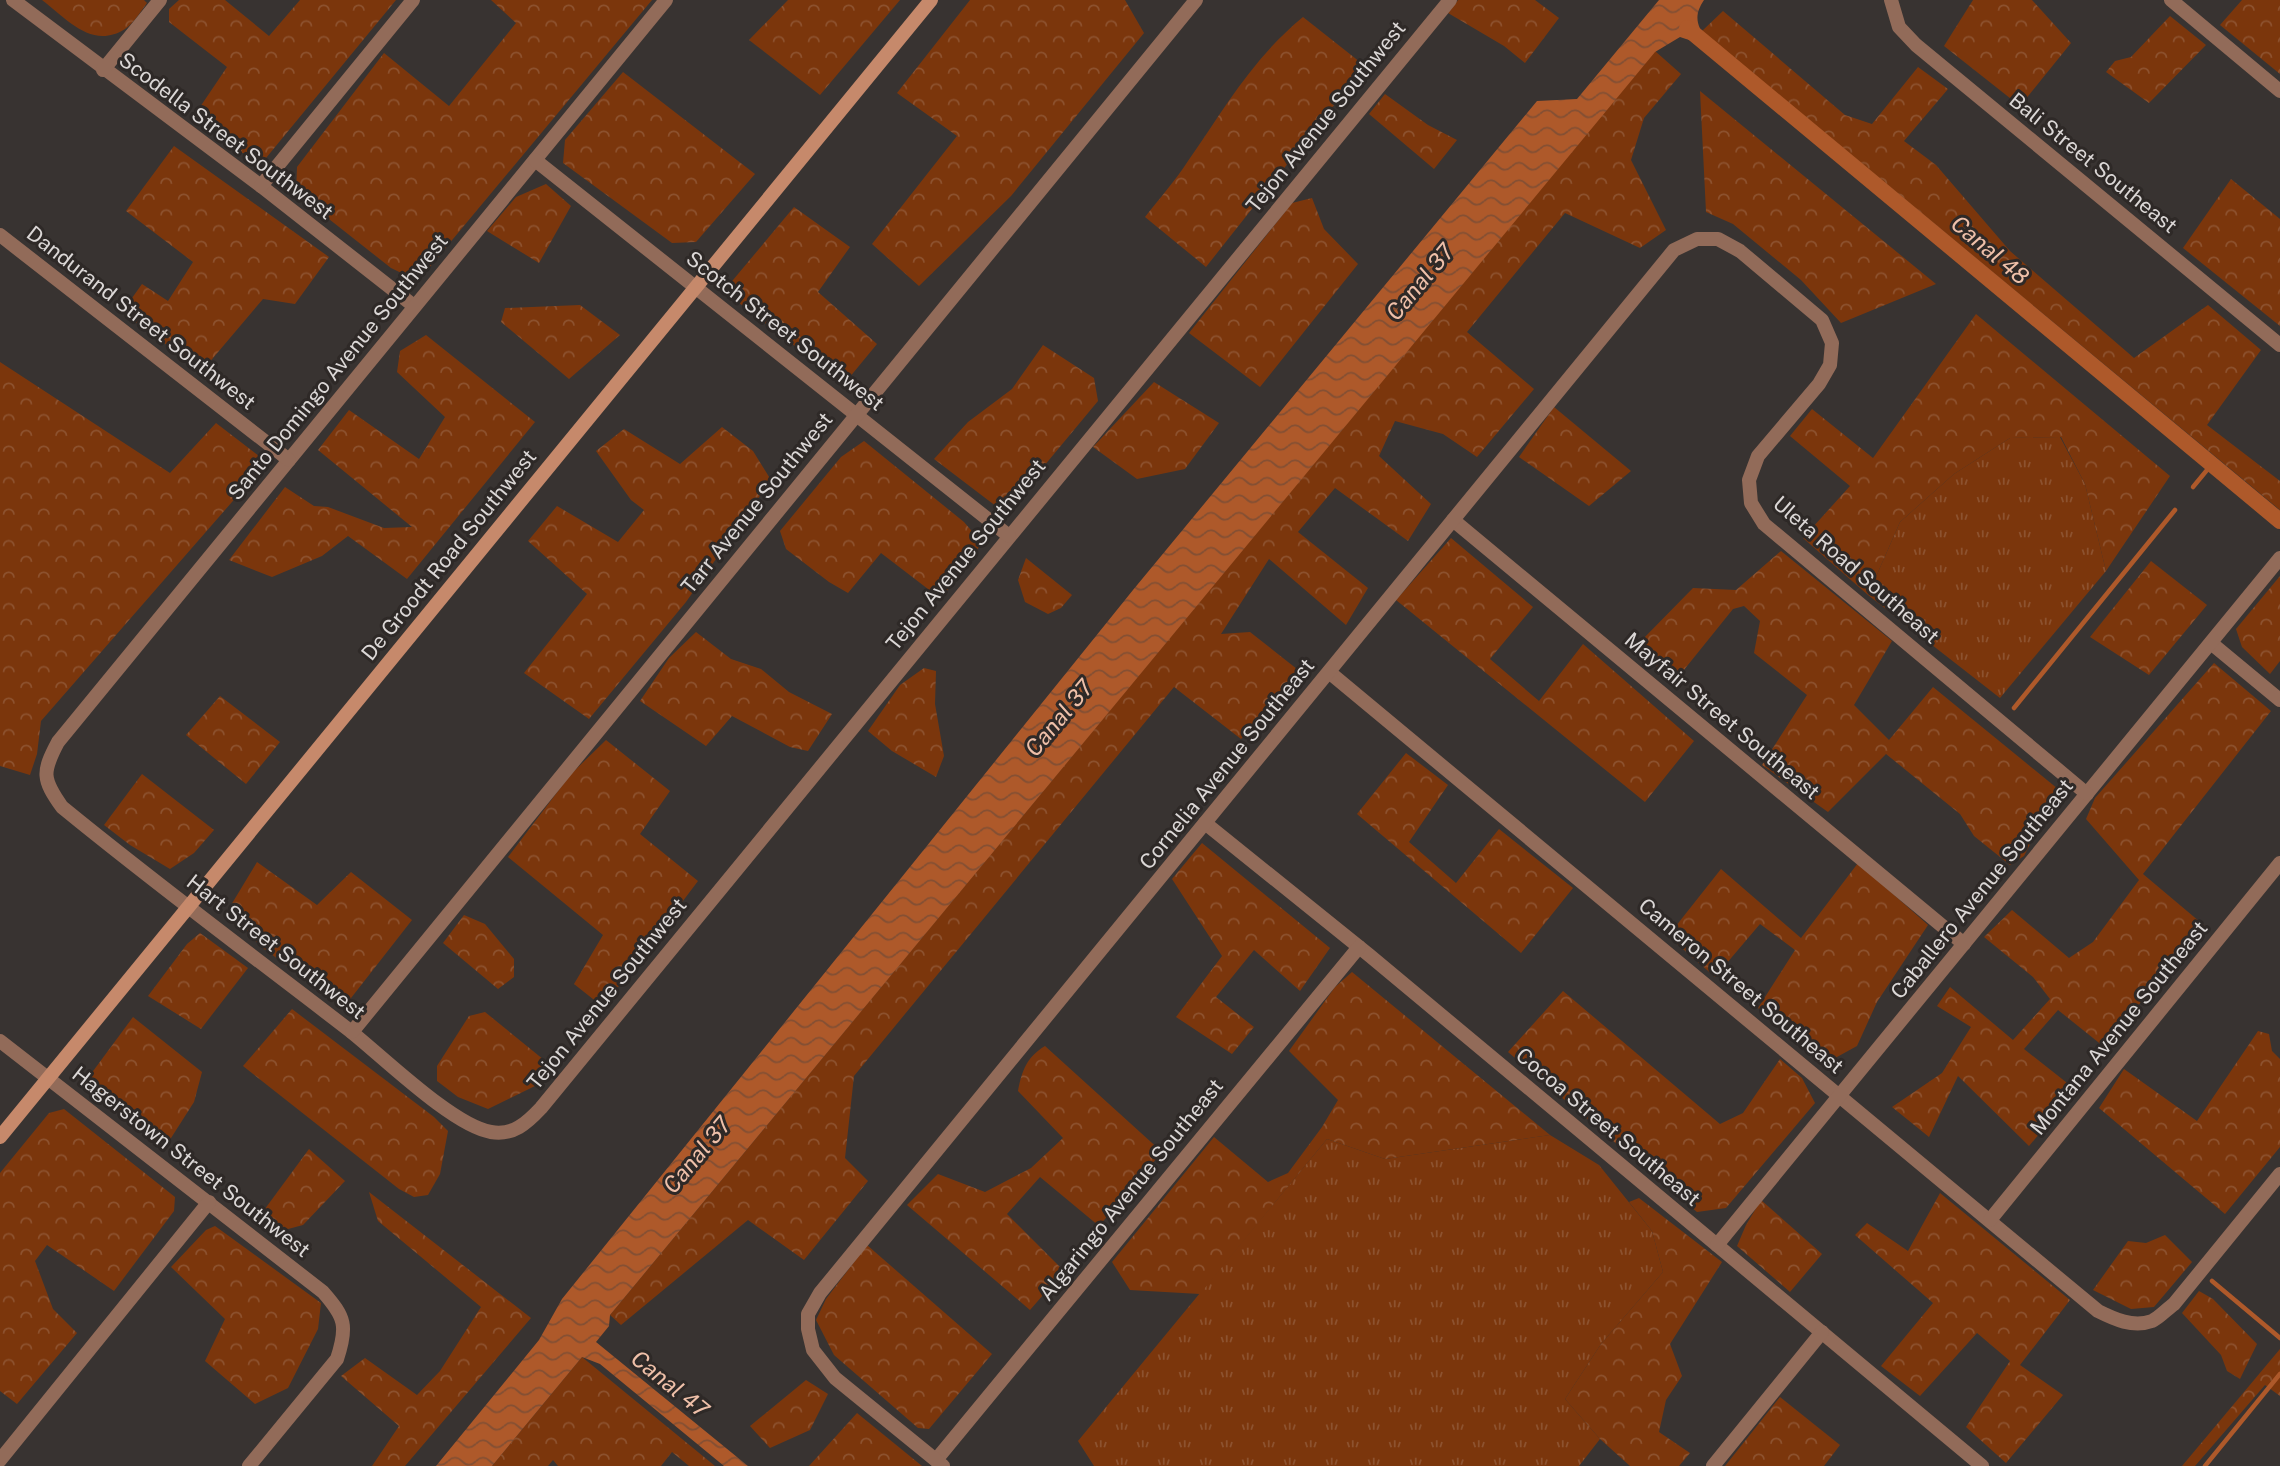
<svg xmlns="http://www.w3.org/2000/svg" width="2280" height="1466" font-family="'Public Sans',sans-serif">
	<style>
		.grass { fill: url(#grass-tufts) }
		.forest { fill: url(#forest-crowns) }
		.water { fill: url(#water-waves) }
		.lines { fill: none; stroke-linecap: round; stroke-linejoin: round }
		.stream { stroke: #ae592a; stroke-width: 4.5 }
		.canal { stroke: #ae592a; stroke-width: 16 }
		.street { stroke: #926b59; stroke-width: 14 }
		.secondary { stroke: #c6896b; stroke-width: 14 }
		.labels { text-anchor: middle; stroke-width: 6; stroke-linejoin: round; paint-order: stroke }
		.street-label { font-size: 21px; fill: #dbd7d6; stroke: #2e2927 }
		.water-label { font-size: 23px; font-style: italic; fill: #efc0a9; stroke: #2e2927 }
	</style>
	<defs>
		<pattern id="grass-tufts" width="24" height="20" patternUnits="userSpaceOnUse" patternTransform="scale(1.75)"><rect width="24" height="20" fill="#7b360c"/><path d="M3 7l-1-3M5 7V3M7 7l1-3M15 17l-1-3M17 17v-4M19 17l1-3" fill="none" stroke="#8d522f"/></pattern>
		<pattern id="forest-crowns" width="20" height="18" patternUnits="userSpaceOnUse" patternTransform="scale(1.75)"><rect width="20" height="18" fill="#7b360c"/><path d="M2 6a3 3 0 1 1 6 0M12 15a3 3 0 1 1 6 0" fill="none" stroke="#8d522f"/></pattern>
		<pattern id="water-waves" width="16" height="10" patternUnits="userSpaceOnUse" patternTransform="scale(1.75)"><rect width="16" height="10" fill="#ae592a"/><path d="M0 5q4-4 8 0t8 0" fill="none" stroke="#834f33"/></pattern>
	</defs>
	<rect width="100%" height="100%" fill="#383331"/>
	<g class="grass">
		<polygon points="2060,437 2085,484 2106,571 2000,698 1868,595 1900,522 1954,474 2010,438"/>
		<polygon points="1550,1135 1599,1165 1652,1231 1663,1272 1601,1344 1565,1399 1600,1439 1579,1466 1094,1466 1078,1441 1327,1139 1385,1159"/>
	</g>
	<g class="forest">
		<path d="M42,0H144L147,3C141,11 133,24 125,29C92,50 67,19 42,0Z"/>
		<polygon points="179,0 225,0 269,36 300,0 396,0 266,158 238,152 196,113 227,67 169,22 169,9"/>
		<polygon points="491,0 652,0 418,281 391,268 296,193 297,167 384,53 449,106 516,23"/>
		<polygon points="788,0 900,0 820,95 749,40"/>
		<polygon points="970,0 1125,0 1144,33 1011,196 919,286 872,244 957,136 897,93"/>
		<polygon points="1458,0 1535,0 1559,18 1525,63 1504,46 1448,13"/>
		<polygon points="1973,0 2032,0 2071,43 2020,106 1944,46"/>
		<polygon points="2242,0 2280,0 2280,74 2220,25"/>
		<polygon points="1723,11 1845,115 1872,124 1918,67 1948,89 1904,141 1936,165 2010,251 2134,358 2208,305 2261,350 2207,425 2280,481 2280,510 1702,31"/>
		<polygon points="2170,16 2206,45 2149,103 2106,72 2115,61 2131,57"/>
		<path d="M1303,17L1365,66L1206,267L1145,217C1159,199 1175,181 1188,161C1225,108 1252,59 1303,17Z"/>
		<polygon points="1655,51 1681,74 1644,118 1631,160 1666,230 1640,248 1565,213 1467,332 1534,389 1477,457 1443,434 1395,421 1379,456 1431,504 1408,541 1335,488 1298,532 1368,588 1346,625 1269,559 1221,634 1250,632 1302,673 1241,739 1174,687 854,1076 845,1158 868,1181 804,1260 748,1220 621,1325 610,1315"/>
		<polygon points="623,72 755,174 696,242 672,243 563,163 565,140"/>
		<polygon points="1700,91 1936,284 1841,323 1801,280 1733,224 1706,212"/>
		<polygon points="1385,94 1428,125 1457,140 1434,169 1369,114"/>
		<polygon points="174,146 329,257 295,304 263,299 202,371 122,312 142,284 168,301 193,262 126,211"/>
		<polygon points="2231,179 2280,219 2280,326 2183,248"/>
		<polygon points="546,184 571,206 539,263 487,231 516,197"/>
		<polygon points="1312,198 1324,229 1358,264 1260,387 1189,333 1292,203"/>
		<polygon points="794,207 850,247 818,292 877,344 844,384 734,299 728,286"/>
		<polygon points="580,305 620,335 569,379 501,322 505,308"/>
		<polygon points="1976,314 2170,476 2106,571 2085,484 2061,437 2010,438 1954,474 1900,522 1868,595 1803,538 1850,486 1790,436 1812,409 1873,458"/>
		<polygon points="426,335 535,422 407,579 348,536 322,556 272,577 229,560 285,487 314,506 328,507 384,528 412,527 318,450 349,410 419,459 445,417 397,372 400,351"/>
		<polygon points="1043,345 1094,378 1098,401 1005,513 934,459 968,422 1012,389"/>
		<polygon points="0,362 170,473 216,423 259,456 259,471 41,721 37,754 30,775 0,766"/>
		<polygon points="1154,382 1219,423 1185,469 1137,479 1093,447"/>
		<polygon points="1554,407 1631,471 1589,506 1519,457"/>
		<polygon points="722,427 753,451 771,480 686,602 589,719 524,673 587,594 528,541 557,506 618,542 644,510 631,500 596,451 624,429 680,464"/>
		<polygon points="864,441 964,522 982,543 941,599 881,553 848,593 829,582 786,549 780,531 841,457"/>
		<polygon points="1451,538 1533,607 1490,659 1539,701 1583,644 1694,741 1645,802 1396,600"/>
		<polygon points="1781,551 1892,641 1854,705 1889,740 1933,687 2058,789 2024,856 2010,865 1974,836 1960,814 1886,754 1828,812 1762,765 1807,695 1754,653 1760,621 1744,606 1733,609 1675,681 1646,658 1641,641 1693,588 1736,590"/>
		<polygon points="1026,558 1072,595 1061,608 1048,614 1025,602 1018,580"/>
		<polygon points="2151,561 2207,605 2149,675 2090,637"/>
		<polygon points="2280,576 2280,661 2270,674 2242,647 2236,629"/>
		<polygon points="696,632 731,659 761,669 789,692 832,714 808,751 790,747 732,716 706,746 640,701 669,658"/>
		<polygon points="2214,663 2271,711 2143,874 2206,927 2103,1046 2058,1010 2024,1049 2076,1090 2029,1146 1958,1076 1929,1137 1892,1107 1942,1073 1971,1027 1937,1006 1950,987 2013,1040 2050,999 2033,977 1984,937 2012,910 2069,958 2093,942 2139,880 2086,819 2095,798"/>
		<polygon points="924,668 936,671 935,704 944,756 936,777 892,751 868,731 900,685"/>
		<polygon points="220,696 280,742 246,784 186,735"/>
		<polygon points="606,740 670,791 640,834 698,881 603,1007 574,984 603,935 508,857 571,774"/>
		<polygon points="1406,753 1448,785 1409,842 1456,883 1499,829 1573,888 1521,953 1357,814"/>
		<polygon points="142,774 214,830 194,853 170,869 130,845 104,825"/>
		<polygon points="1202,843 1330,948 1300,991 1254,950 1216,997 1254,1027 1232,1054 1176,1017 1222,956 1172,879"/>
		<polygon points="257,862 317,905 351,872 412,920 344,1007 260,946 228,910"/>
		<polygon points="1858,863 1928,925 1877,1002 1857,1046 1826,1063 1758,1008 1795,950 1760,924 1715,977 1668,936 1721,869 1801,938"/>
		<polygon points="464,915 485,924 514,959 514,977 498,989 443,943"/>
		<polygon points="200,933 248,968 201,1029 148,996 187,944"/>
		<polygon points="1352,972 1550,1135 1385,1159 1327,1139 1200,1294 1130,1290 1112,1262 1214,1137 1268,1182 1288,1173 1322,1127 1338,1100 1289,1051 1335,987"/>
		<polygon points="1563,991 1720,1124 1743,1113 1780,1059 1802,1078 1815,1103 1726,1208 1697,1212 1508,1052"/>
		<polygon points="292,1009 434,1117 448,1131 440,1174 428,1195 414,1197 399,1189 243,1066"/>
		<polygon points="485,1012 549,1064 535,1086 488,1109 458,1097 437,1081 437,1066 469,1016"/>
		<polygon points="133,1017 202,1072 194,1102 164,1149 85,1082"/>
		<polygon points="2258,1031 2269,1034 2272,1051 2280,1059 2280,1147 2225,1214 2099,1108 2124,1069 2197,1121"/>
		<path d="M1045,1046L1162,1152L1099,1226L1040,1177L1007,1214L1064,1271L1030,1310L907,1205L938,1174L985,1192L1031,1168L1063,1138L1018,1091C1022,1070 1027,1057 1045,1046Z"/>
		<polygon points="64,1109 175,1197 174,1211 114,1291 47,1245 35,1261 53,1309 77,1333 17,1404 0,1391 0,1173 49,1113"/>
		<polygon points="309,1149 345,1181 303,1225 277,1232 259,1217"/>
		<polygon points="369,1192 531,1318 405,1466 372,1466 399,1426 341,1376 365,1358 417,1395 440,1371 481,1307 378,1221"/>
		<polygon points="1940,1193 2070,1300 2020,1365 2063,1395 2006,1463 1966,1427 2010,1361 1977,1333 1920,1396 1881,1366 1933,1303 1855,1235 1867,1223 1908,1251"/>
		<polygon points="1639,1198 1722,1262 1670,1344 1682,1376 1666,1400 1659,1432 1690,1453 1679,1466 1630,1466 1600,1439 1565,1399 1601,1344 1663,1272 1652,1231 1629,1202"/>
		<polygon points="1761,1200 1822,1254 1790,1292 1737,1246 1746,1225"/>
		<polygon points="215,1226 321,1303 318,1329 288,1388 255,1404 205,1361 225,1319 171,1267 206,1230"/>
		<polygon points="2165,1235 2192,1262 2154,1307 2131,1309 2093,1290 2128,1241 2146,1243"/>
		<polygon points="867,1245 992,1354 929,1429 918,1428 834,1355 816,1320 826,1299"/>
		<polygon points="2199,1291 2213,1299 2257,1344 2240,1379 2227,1371 2221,1355 2182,1313"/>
		<polygon points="2280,1349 2280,1396 2265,1385 2195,1466 2182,1466"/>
		<polygon points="582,1357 715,1466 689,1466 672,1452 661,1466 558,1466 553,1460 548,1466 492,1466"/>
		<polygon points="806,1380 828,1394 810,1430 770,1448 750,1426"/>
		<polygon points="1780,1397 1840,1445 1824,1466 1725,1466"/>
		<polygon points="857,1413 922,1466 809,1466"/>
	</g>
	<path class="water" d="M1659,0H1704C1694,15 1696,24 1706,39L1695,42L1680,37L1655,52L610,1315L609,1326L596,1342L748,1466H724L600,1364L582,1357L492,1466H436L539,1340L562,1299L1133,590L1537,101L1577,99Z"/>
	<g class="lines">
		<g class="stream">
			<polyline points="2193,487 2212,464"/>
			<polyline points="2014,708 2175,510"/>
			<polyline points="2212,1281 2280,1338"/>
			<polyline points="2205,1466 2280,1374"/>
		</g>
		<polyline class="canal" points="1687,28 2280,521"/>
		<g class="street">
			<polyline points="13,0 261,186 414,306"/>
			<path d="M666,0L58,742C42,772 42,779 62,807C156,884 253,956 349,1030C382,1056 453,1126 491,1132C513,1136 527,1123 541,1108L1450,0"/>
			<polyline points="1891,0 1899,27 1916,45 2280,345"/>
			<polyline points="2171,0 2280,91"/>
			<polyline points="103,70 160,0"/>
			<polyline points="535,160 1009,536"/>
			<polyline points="261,186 413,0"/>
			<polyline points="0,235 289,460"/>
			<polyline points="1453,520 1964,944"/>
			<polyline points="2211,643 2280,700"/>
			<path d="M1329,672L2098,1311C2114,1319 2133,1328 2152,1321C2159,1318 2167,1309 2174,1304L2280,1174"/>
			<polyline points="1205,823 1369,955 1982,1466"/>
			<polyline points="352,1032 1196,0"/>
			<path d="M0,1041L323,1292C345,1317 348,1326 337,1359L249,1466"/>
			<polyline points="1990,1220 2280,863"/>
			<polyline points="1717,1245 2280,558"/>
			<polyline points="0,1460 209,1202"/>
			<polyline points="936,1460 1359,947"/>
			<polyline points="943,1466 835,1378 813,1350 808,1329 808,1314 820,1293 1674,250 1697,239 1718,239 1740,251 1822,320 1832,343 1830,365 1819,384 1758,456 1749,480 1751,503 1764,524 2087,794"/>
			<polyline points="1713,1466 1822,1332"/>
		</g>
		<polyline class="secondary" points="0,1137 931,0"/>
	</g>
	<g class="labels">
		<g class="street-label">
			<text transform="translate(1326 117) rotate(-51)" y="7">Tejon Avenue Southwest</text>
			<text transform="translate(226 136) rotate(37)" y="7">Scodella Street Southwest</text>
			<text transform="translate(2093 163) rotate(39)" y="7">Bali Street Southeast</text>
			<text transform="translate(141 318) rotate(38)" y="7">Dandurand Street Southwest</text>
			<text transform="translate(785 331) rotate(38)" y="7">Scotch Street Southwest</text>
			<text transform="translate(338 367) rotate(-51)" y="7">Santo Domingo Avenue Southwest</text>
			<text transform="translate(757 503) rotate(-51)" y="7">Tarr Avenue Southwest</text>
			<text transform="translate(449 555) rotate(-51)" y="7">De Groodt Road Southwest</text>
			<text transform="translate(966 555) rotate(-51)" y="7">Tejon Avenue Southwest</text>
			<text transform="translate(1856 570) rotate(41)" y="7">Uleta Road Southeast</text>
			<text transform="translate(1722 716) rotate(40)" y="7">Mayfair Street Southeast</text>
			<text transform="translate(1227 764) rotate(-51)" y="7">Cornelia Avenue Southeast</text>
			<text transform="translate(1982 889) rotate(-51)" y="7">Caballero Avenue Southeast</text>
			<text transform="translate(276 947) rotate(38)" y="7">Hart Street Southwest</text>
			<text transform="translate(1741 986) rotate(40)" y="7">Cameron Street Southeast</text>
			<text transform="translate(607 994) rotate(-51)" y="7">Tejon Avenue Southwest</text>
			<text transform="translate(2119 1028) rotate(-51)" y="7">Montana Avenue Southeast</text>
			<text transform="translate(1608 1127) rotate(40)" y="7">Cocoa Street Southeast</text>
			<text transform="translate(191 1162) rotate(38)" y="7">Hagerstown Street Southwest</text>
			<text transform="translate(1131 1190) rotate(-51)" y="7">Algaringo Avenue Southeast</text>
		</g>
		<g class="water-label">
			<text transform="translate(1990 250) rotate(40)" y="8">Canal 48</text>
			<text transform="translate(1420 282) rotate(-50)" y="8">Canal 37</text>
			<text transform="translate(1059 718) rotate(-50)" y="8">Canal 37</text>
			<text transform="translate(697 1155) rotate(-50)" y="8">Canal 37</text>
			<text transform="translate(670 1384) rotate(39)" y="8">Canal 47</text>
		</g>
	</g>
</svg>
